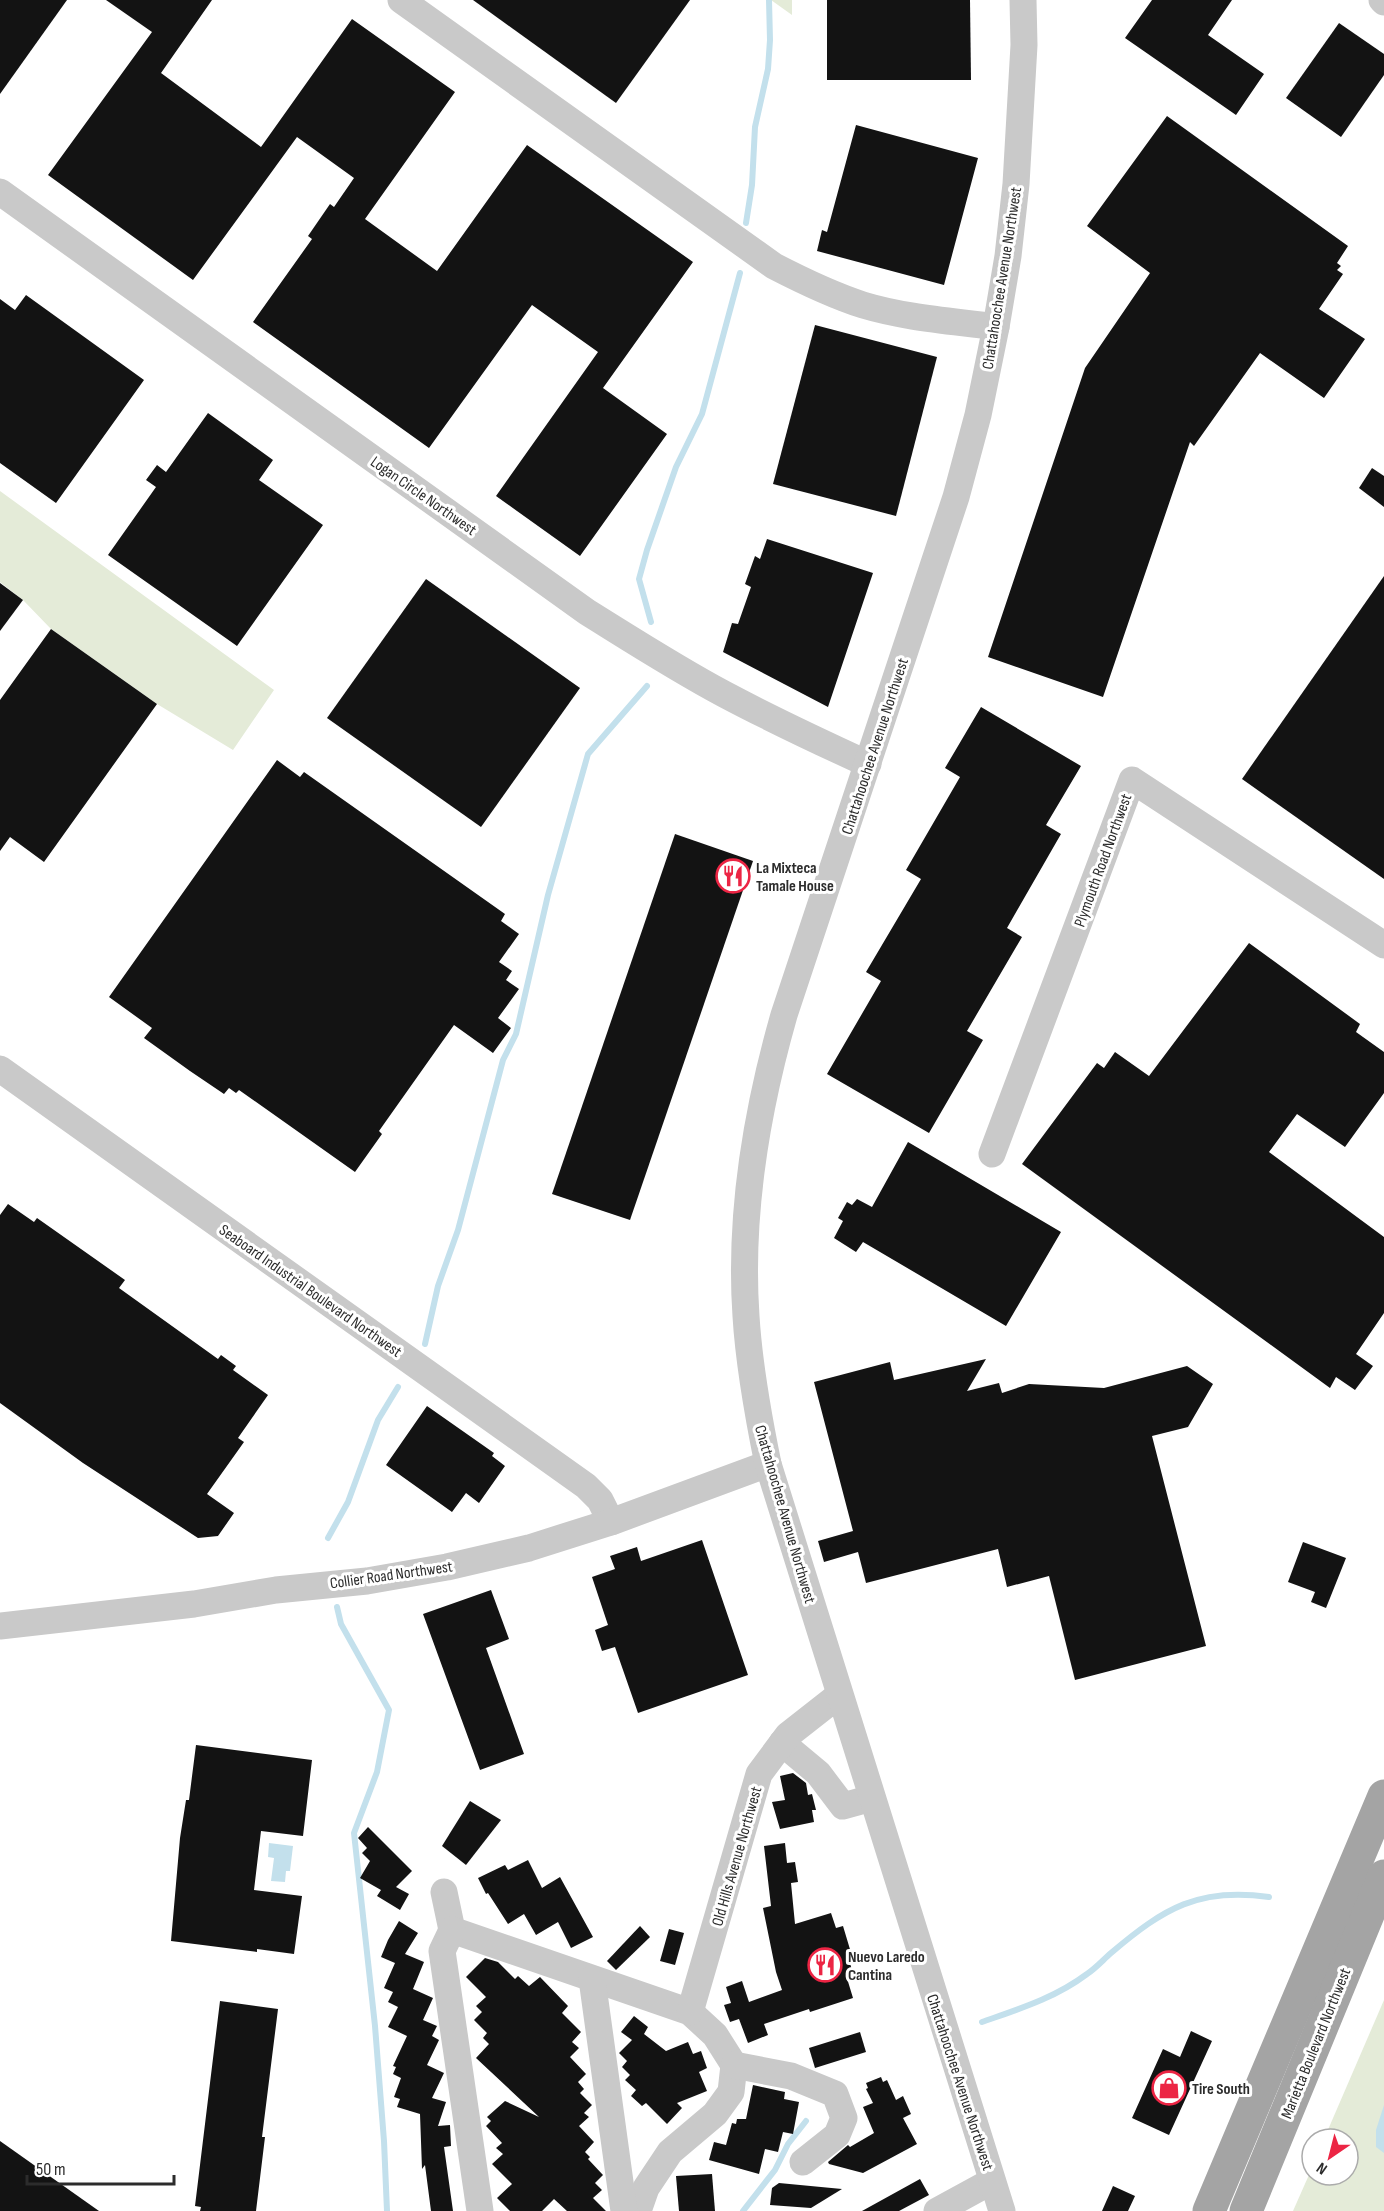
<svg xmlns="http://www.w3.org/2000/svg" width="1384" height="2211" font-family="'Sofia Sans Condensed',sans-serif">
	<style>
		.green { fill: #e4ebd8 }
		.water { fill: #c3e0ec }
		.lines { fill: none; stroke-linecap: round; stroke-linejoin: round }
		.stream { stroke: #c3e0ec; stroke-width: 6 }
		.building { fill: #131313 }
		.minor { stroke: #c9c9c9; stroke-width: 27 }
		.major { stroke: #a4a4a4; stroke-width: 33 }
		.labels { text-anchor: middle; stroke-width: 6; stroke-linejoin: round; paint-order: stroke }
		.street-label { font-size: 16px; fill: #2c2c2c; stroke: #fff }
		.poi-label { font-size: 16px; font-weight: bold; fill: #2c2c2c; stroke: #fff; text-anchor: start }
	</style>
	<rect width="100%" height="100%" fill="#fff"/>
	<g class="green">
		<polygon points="771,0 792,0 792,15"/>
		<polygon points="0,491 274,690 233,750 157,704 51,629 23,600 0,582"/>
		<polygon points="1384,2000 1384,2211 1293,2211 1312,2168 1312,2175 1348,2175 1348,2139 1324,2139"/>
	</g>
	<g class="water">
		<polygon points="269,1843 293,1846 290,1871 286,1871 285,1882 271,1881 274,1858 268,1857"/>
		<polygon points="1384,2105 1384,2153 1376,2147 1376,2130"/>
	</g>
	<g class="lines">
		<g class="stream">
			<polyline points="746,223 752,185 755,127 768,69 770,40 769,0"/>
			<polyline points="651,622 639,579 647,550 676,467 702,414 740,273"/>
			<polyline points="425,1344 438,1286 458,1230 503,1060 516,1034 548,895 588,754 647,686"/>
			<polyline points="328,1538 348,1502 378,1420 398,1387"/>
			<polyline points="337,1607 341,1624 389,1710 377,1772 354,1833 375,2026 384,2141 387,2211"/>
			<path d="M982,2022C1019,2009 1055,1998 1087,1974C1096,1968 1103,1960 1111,1953C1164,1908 1199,1887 1269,1897"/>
			<polyline points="743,2211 775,2170 788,2144 806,2121"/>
		</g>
	</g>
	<g class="building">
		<polygon points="0,0 67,0 0,94"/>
		<polygon points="106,0 212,0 161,73 261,147 352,19 455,92 365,219 437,271 527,145 693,262 603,388 667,434 580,556 496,496 598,352 532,305 429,448 253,322 312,239 308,236 330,204 334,207 354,178 297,137 193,280 48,175 152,32"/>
		<polygon points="473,0 690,0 616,103"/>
		<polygon points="827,0 970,0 971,80 827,80"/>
		<polygon points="1152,0 1232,0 1208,35 1264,74 1236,115 1125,38"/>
		<polygon points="1339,23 1384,54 1384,75 1341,137 1286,98"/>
		<polygon points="1167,116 1348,246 1337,263 1341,266 1337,270 1343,274 1319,309 1365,339 1324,398 1260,353 1194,446 1190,442 1103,697 988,657 1085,368 1150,273 1087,226"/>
		<polygon points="856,125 978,158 944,285 817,251 822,230 827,232"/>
		<polygon points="26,295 144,380 56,503 0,463 0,299 15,310"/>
		<polygon points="815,325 937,357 896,516 773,484"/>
		<polygon points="208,413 273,460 259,480 323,525 237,646 108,555 156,487 146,480 157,465 166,472"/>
		<polygon points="1372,468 1384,476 1384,507 1359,488"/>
		<polygon points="767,539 873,573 828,707 723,652 732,623 738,624 751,587 745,584 755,556 760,559"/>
		<polygon points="1384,576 1384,879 1242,779"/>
		<polygon points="426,579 580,688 481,827 327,718"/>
		<polygon points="0,583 23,600 0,631"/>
		<polygon points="51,629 157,704 44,862 10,837 0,851 0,700"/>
		<polygon points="981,707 1081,766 1046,825 1061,834 1007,928 1022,937 967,1031 983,1040 929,1133 827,1074 881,981 866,972 921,879 906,870 960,777 945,768"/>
		<polygon points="277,760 300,777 304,772 505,914 501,921 519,934 499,962 512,971 506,980 519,989 498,1018 511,1028 493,1053 454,1025 379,1131 382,1134 355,1172 239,1090 236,1093 229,1088 224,1094 190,1071 144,1038 152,1028 109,997"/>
		<polygon points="675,834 753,861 630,1220 552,1194"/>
		<polygon points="1249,943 1360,1024 1356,1032 1384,1052 1384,1093 1345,1147 1297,1114 1269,1152 1384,1237 1384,1313 1356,1354 1373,1366 1355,1390 1336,1377 1330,1388 1022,1164 1097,1063 1104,1068 1115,1052 1149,1076"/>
		<polygon points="908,1142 1061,1232 1006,1326 863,1242 856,1252 834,1238 843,1221 838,1218 847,1202 852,1205 857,1199 872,1207"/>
		<polygon points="8,1204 34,1222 37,1218 125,1280 119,1288 218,1359 221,1355 236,1366 233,1370 268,1395 238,1438 244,1442 207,1494 234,1513 218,1536 198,1538 83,1463 0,1403 0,1215"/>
		<polygon points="986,1359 967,1391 999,1383 1002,1393 1029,1384 1104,1388 1187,1366 1213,1384 1188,1427 1152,1436 1206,1646 1075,1680 1049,1576 1007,1587 998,1549 866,1583 858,1552 824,1562 818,1541 853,1531 814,1382 890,1362 894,1380"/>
		<polygon points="427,1406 494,1453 492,1456 505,1466 479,1503 466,1493 452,1512 386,1465"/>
		<polygon points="702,1540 748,1675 638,1713 615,1647 602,1651 595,1630 608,1625 592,1577 615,1569 610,1556 637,1547 641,1561"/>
		<polygon points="1303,1542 1346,1558 1326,1608 1311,1602 1315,1592 1288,1582"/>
		<polygon points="491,1590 509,1639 486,1648 524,1754 480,1770 423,1614"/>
		<polygon points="196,1745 312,1760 303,1836 261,1831 254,1890 302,1896 294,1954 257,1949 257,1952 171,1941 180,1838 186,1800 189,1800"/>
		<polygon points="793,1773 806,1783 808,1795 812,1794 816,1810 812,1810 814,1822 780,1829 772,1802 785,1800 780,1776"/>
		<polygon points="470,1801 501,1820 466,1865 442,1846"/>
		<polygon points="368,1827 412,1871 396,1887 409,1894 400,1910 377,1896 381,1890 360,1878 370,1861 362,1853 367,1848 358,1838"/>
		<polygon points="785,1843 787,1863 795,1862 798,1882 791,1883 795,1924 831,1913 836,1928 843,1926 852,1956 848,1957 853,1973 846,1975 853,1998 810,2012 809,2009 764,2024 768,2035 748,2043 739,2019 730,2022 724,2005 731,2003 726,1987 742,1981 749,2002 782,1990 776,1972 763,1908 771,1906 764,1846"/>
		<polygon points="528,1860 542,1888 560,1877 593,1937 571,1948 558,1922 536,1935 524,1914 508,1924 488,1893 486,1894 478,1878 505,1865 508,1870"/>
		<polygon points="399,1921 418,1933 405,1954 424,1962 413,1989 433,1998 423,2020 437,2026 432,2036 439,2040 427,2065 444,2073 432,2098 446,2102 438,2126 450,2125 451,2146 444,2147 453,2211 431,2211 425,2165 422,2169 420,2114 397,2107 400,2099 394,2097 401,2078 393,2074 396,2067 393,2066 407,2036 388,2027 398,2007 388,2002 393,1992 384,1988 395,1963 381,1957 388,1940"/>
		<polygon points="640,1926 650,1937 616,1970 607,1961"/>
		<polygon points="669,1929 684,1933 675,1965 660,1961"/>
		<polygon points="485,1958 498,1962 515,1979 518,1976 529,1986 540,1977 568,2006 562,2013 581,2032 572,2042 579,2048 570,2057 586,2074 578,2082 584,2089 580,2093 592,2105 584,2113 589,2117 579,2126 594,2142 585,2152 590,2157 588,2159 603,2175 595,2183 602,2190 593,2198 606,2211 567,2211 554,2199 542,2211 510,2211 497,2198 512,2184 492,2164 503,2154 496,2148 502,2143 486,2126 491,2121 487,2117 505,2101 539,2117 476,2058 489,2044 483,2038 487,2033 474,2020 482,2012 476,2006 486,1997 466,1977"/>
		<polygon points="220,2001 278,2009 262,2137 265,2137 256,2211 200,2211 201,2207 195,2206"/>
		<polygon points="634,2016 648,2027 644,2034 666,2051 688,2042 693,2054 701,2051 707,2068 699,2072 707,2091 677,2103 682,2108 667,2124 646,2103 642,2106 631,2096 636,2090 625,2080 630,2075 622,2067 627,2061 619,2053 632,2040 621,2032"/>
		<polygon points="1191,2031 1212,2041 1169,2135 1132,2118 1163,2049 1180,2057"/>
		<polygon points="860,2032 866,2052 815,2068 809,2048"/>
		<polygon points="881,2077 883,2082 887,2080 896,2100 903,2096 911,2114 903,2118 917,2144 863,2173 829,2164 828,2162 848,2145 850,2147 874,2133 863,2107 873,2103 866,2089 868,2088 866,2083"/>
		<polygon points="753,2085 785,2092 784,2099 799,2102 793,2134 783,2132 778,2152 765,2149 759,2174 709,2160 714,2142 726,2145 732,2123 736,2124 737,2119 746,2119"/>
		<polygon points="0,2141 99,2211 0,2211"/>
		<polygon points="712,2174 715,2211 679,2211 676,2176"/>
		<polygon points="920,2179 929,2195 899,2211 862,2211"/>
		<polygon points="779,2183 842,2189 811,2208 770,2205 772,2188"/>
		<polygon points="1113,2186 1135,2196 1128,2211 1102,2211"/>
	</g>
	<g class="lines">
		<g class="minor">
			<path d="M401,0L774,266C803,281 832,295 863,305C906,318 953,321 996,327"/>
			<polyline points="1382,0 1384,2"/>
			<path d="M0,192L587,612C632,640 677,669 724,694C771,719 820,742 868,764"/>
			<polyline points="0,1069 586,1486 600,1500 611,1522"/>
			<polyline points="992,1154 1132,780 1384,945"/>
			<polyline points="0,1626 194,1604 276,1590 367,1581 447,1567 529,1548 611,1522 768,1464"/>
			<polyline points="782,1743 818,1773 843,1806 872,1798"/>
			<polyline points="444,1892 452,1930 690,2012 715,2035 734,2065 731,2092 715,2114 670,2152 646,2188 638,2211"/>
			<polyline points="452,1930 442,1951 480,2211"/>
			<polyline points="592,1979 624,2211"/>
			<polyline points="690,2012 759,1774 788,1735 839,1695"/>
			<polyline points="734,2065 791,2076 835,2094 844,2118 837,2135 803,2162"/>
			<polyline points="937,2211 992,2181"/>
			<path d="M1002,2211L768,1464C758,1415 749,1366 746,1316C739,1214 756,1113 784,1015L956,497L978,415L996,327L1008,256L1016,184L1024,45L1023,0"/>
		</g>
		<g class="major">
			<polyline points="1209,2211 1384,1796"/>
			<polyline points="1246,2211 1384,1876"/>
		</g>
	</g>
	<defs>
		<symbol id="restaurant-ring" viewBox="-11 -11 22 22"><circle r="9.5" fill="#fff" stroke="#ec2544" stroke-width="1.5"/><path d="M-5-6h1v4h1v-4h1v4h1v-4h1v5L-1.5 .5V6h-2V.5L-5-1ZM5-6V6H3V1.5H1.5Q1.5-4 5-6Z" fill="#ec2544"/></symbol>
		<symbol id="shop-ring" viewBox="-11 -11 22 22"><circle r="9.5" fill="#fff" stroke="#ec2544" stroke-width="1.5"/><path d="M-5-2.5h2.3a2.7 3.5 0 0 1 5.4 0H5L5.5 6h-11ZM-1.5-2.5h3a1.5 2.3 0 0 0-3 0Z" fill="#ec2544"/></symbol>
	</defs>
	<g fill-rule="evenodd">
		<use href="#restaurant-ring" x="714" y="857" width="38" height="38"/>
		<use href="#restaurant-ring" x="806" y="1946" width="38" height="38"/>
		<use href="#shop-ring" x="1150" y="2069" width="38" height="38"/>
	</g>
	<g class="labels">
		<g class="street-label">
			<text transform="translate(1001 278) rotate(-81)" y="6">Chattahoochee Avenue Northwest</text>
			<text transform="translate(424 495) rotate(35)" y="6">Logan Circle Northwest</text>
			<text transform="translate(874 746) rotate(-72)" y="6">Chattahoochee Avenue Northwest</text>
			<text transform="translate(1102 860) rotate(-70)" y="6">Plymouth Road Northwest</text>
			<text transform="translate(311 1290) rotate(35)" y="6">Seaboard Industrial Boulevard Northwest</text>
			<text transform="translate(786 1514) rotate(74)" y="6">Chattahoochee Avenue Northwest</text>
			<text transform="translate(391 1574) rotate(-8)" y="6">Collier Road Northwest</text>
			<text transform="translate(736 1856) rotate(-74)" y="6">Old Hills Avenue Northwest</text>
			<text transform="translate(1315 2043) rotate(-68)" y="6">Marietta Boulevard Northwest</text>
			<text transform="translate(961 2082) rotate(72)" y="6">Chattahoochee Avenue Northwest</text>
		</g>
		<g class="poi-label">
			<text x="756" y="873">La Mixteca<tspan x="756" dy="18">Tamale House</tspan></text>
			<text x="848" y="1962">Nuevo Laredo<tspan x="848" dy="18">Cantina</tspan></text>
			<text x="1192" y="2094">Tire South</text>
		</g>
	</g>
	<g transform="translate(1330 2157) rotate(215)"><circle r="28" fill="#ffffff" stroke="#ababab" stroke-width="1.5"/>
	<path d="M0-4.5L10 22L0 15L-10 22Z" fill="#ec2544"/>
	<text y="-9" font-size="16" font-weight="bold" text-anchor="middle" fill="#2c2c2c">N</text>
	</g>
	<path d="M27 2175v9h147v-9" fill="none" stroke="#2c2c2c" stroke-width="3"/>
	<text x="36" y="2175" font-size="18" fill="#2c2c2c" stroke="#ffffff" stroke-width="4.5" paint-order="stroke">50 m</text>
</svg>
